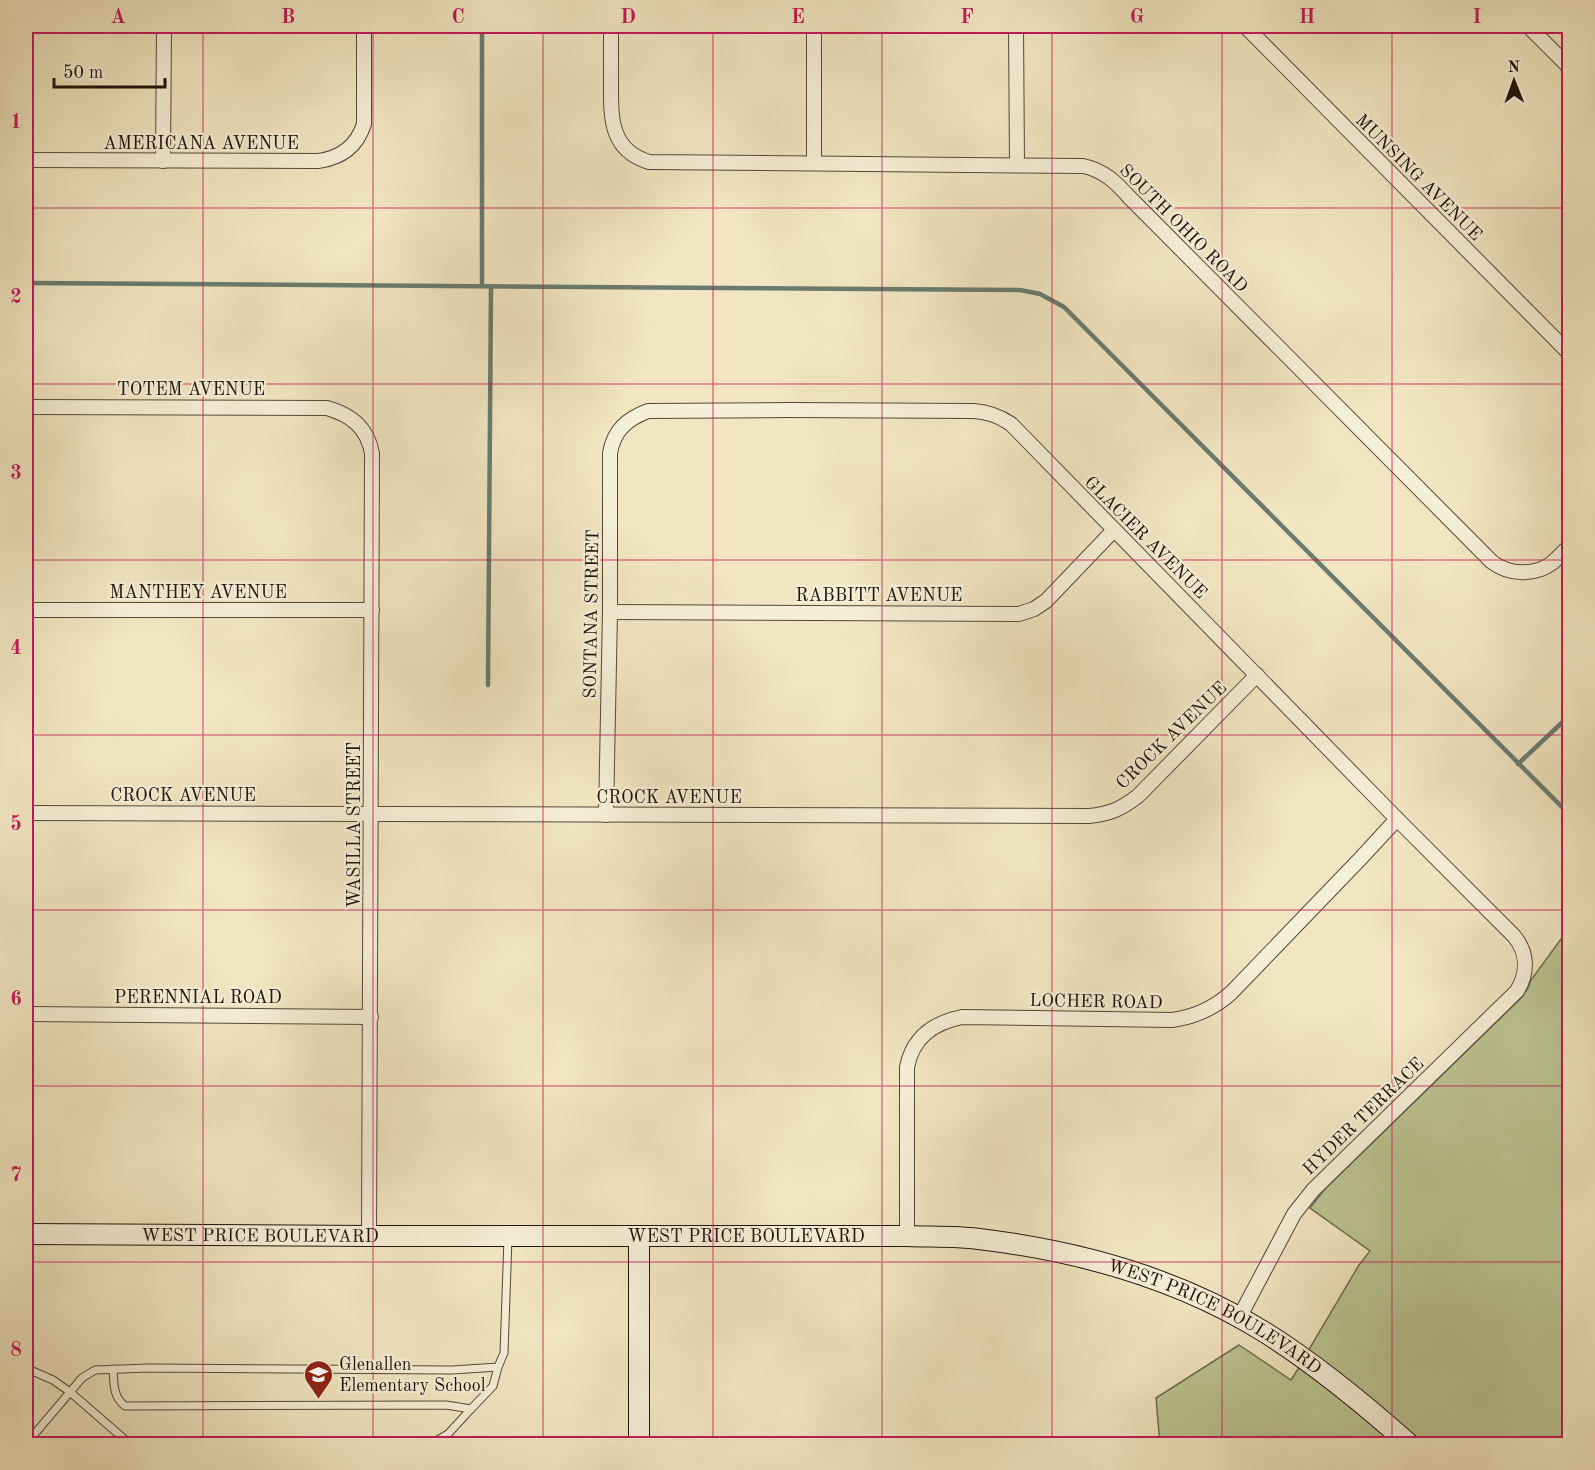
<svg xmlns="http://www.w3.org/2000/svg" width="1595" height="1470" font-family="'Old Standard TT',serif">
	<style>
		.green { fill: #bbc492; stroke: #6d6c4f; stroke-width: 1.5 }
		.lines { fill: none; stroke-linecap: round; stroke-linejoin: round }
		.stream { stroke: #697b6e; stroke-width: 4.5 }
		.lane-casing { stroke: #544839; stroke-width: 9 }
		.street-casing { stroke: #544839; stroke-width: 16 }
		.secondary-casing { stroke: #1f140c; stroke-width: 22 }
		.lane { stroke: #f6efd7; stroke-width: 7 }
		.street { stroke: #f6efd7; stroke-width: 14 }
		.secondary { stroke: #f6efd7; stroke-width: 20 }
		.grid { fill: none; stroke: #c2185b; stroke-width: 1.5; stroke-opacity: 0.55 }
		.labels { text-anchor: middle; stroke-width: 4.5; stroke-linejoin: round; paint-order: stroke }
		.street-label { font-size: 18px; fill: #1f140c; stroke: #f6efd7 }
		.poi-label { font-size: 18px; fill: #1f140c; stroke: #f6efd7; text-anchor: start }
		.neatline { fill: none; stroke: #c2185b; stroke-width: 2 }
		.grid-label { font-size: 20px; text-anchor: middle; font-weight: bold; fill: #c2185b }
	</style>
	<rect width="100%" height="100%" fill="#f1e6c1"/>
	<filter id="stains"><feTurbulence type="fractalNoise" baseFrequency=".00333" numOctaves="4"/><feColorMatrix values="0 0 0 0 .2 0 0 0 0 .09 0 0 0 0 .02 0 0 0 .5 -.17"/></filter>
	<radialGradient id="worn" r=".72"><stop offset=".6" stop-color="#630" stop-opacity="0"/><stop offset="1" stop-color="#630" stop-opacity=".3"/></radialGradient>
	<g class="green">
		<polygon points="1569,928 1569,1444 1420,1444 1308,1351 1359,1265 1370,1251 1310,1208 1325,1189 1522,997 1528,988 1531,980"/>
		<polygon points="1239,1345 1291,1380 1300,1366 1351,1404 1397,1444 1160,1444 1156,1398"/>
	</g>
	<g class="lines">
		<g class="stream">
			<polyline points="482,26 482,286"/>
			<polyline points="26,283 1020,290 1040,294 1064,307 1570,815"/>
			<polyline points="488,685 491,286"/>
			<polyline points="1518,764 1570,715"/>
		</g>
		<defs>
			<g id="lane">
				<path d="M113,1369C114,1384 113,1397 125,1406L446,1405L471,1409L493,1386L498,1367"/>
				<polyline points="26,1370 30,1370 53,1380 70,1392 130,1444"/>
				<polyline points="26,1444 82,1378 95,1370 149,1368 452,1370 498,1367 504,1353 508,1238"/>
				<polyline points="431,1444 448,1434 471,1409"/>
			</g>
			<g id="street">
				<path d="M611,26C611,44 611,63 611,82C611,116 609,150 649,162L1083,166C1103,170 1116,182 1129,197L1492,562C1509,575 1535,576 1552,563C1558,558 1564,551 1570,546"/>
				<polyline points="814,26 814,163"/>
				<polyline points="1016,26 1017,165"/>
				<polyline points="1245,26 1570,354"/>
				<polyline points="1528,26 1570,68"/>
				<path d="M26,160L318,161C341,158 357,146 364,124V26"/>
				<polyline points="163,161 164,26"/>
				<path d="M26,407L327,408C351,415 367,427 372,453L369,1236"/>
				<polyline points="26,610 372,610"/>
				<polyline points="610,612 1019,614 1034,609 1046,601 1114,530"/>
				<path d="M26,813L1089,816C1110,814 1121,809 1138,796L1257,675"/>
				<path d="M606,815L610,612V453C614,430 627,419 648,411L790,410L974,411C989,412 999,416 1011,424L1397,819L1514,936C1528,953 1528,973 1517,991L1313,1190L1294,1214L1239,1318"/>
				<polyline points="26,1014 371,1017"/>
				<path d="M907,1236V1067C913,1037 933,1023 962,1017L1172,1020C1195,1017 1213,1009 1231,993L1361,858L1397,819"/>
			</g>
			<g id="secondary">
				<path id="s1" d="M26,1234L369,1236H907C931,1237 955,1236 979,1239C1079,1251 1180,1279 1266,1333C1317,1365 1364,1404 1409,1444"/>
				<polyline points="639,1236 639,1444"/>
			</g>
		</defs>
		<use href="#lane" class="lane-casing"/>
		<use href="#street" class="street-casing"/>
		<use href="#secondary" class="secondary-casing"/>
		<use href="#lane" class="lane"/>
		<use href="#street" class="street"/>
		<use href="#secondary" class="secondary"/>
	</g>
	<path class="grid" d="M203,26V1444M373,26V1444M543,26V1444M713,26V1444M882,26V1444M1052,26V1444M1222,26V1444M1392,26V1444M26,208H1570M26,384H1570M26,560H1570M26,735H1570M26,910H1570M26,1086H1570M26,1262H1570"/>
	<defs>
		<symbol id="school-pin" viewBox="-11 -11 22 30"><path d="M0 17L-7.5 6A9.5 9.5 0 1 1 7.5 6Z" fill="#8f2418" stroke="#f6efd7"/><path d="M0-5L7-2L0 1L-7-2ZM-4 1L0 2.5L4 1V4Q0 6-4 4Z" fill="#fff"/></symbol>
	</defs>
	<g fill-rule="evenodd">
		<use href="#school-pin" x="302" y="1358" width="33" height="45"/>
	</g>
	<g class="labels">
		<g class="street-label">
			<text x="201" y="149">AMERICANA AVENUE</text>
			<text transform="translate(1419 177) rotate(45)" y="6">MUNSING AVENUE</text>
			<text transform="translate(1184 228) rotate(45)" y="6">SOUTH OHIO ROAD</text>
			<text x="191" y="395">TOTEM AVENUE</text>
			<text transform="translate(1146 537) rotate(45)" y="6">GLACIER AVENUE</text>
			<text x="198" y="598">MANTHEY AVENUE</text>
			<text x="879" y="601">RABBITT AVENUE</text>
			<text transform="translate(591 614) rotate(-89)" y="6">SONTANA STREET</text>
			<text transform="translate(1171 735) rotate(-44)" y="6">CROCK AVENUE</text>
			<text x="183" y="801">CROCK AVENUE</text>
			<text x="669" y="803">CROCK AVENUE</text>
			<text transform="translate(354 825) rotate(-90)" y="6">WASILLA STREET</text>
			<text x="198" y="1003">PERENNIAL ROAD</text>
			<text transform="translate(1096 1001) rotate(1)" y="6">LOCHER ROAD</text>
			<text transform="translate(1363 1116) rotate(-44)" y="6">HYDER TERRACE</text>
			<text dy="6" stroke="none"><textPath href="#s1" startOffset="234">WEST PRICE BOULEVARD</textPath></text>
			<text dy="6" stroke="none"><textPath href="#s1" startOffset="720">WEST PRICE BOULEVARD</textPath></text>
			<text dy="6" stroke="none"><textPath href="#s1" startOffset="1204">WEST PRICE BOULEVARD</textPath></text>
		</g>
		<g class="poi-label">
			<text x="339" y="1370">Glenallen<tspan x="339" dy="21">Elementary School</tspan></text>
		</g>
	</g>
	<rect width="1595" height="1470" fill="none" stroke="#f1e6c1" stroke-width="66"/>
	<g transform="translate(1514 81) rotate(359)" stroke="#f6efd7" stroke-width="4.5" paint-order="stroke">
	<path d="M0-4.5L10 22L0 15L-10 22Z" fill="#1f140c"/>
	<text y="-9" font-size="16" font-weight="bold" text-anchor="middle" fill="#1f140c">N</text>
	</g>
	<path d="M54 78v9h111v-9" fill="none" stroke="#1f140c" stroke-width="3"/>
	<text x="63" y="78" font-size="18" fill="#1f140c" stroke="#f6efd7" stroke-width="4.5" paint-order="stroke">50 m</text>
	<rect x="33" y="33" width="1529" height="1404" class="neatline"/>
	<g class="grid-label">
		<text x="118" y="23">A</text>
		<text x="288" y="23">B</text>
		<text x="458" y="23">C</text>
		<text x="628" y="23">D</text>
		<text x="798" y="23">E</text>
		<text x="967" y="23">F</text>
		<text x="1137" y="23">G</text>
		<text x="1307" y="23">H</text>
		<text x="1477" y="23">I</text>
		<text x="16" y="128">1</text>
		<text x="16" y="303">2</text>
		<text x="16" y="479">3</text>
		<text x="16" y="654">4</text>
		<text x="16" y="830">5</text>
		<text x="16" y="1005">6</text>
		<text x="16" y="1181">7</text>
		<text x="16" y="1356">8</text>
	</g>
	<rect width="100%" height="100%" filter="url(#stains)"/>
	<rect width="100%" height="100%" fill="url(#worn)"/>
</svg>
